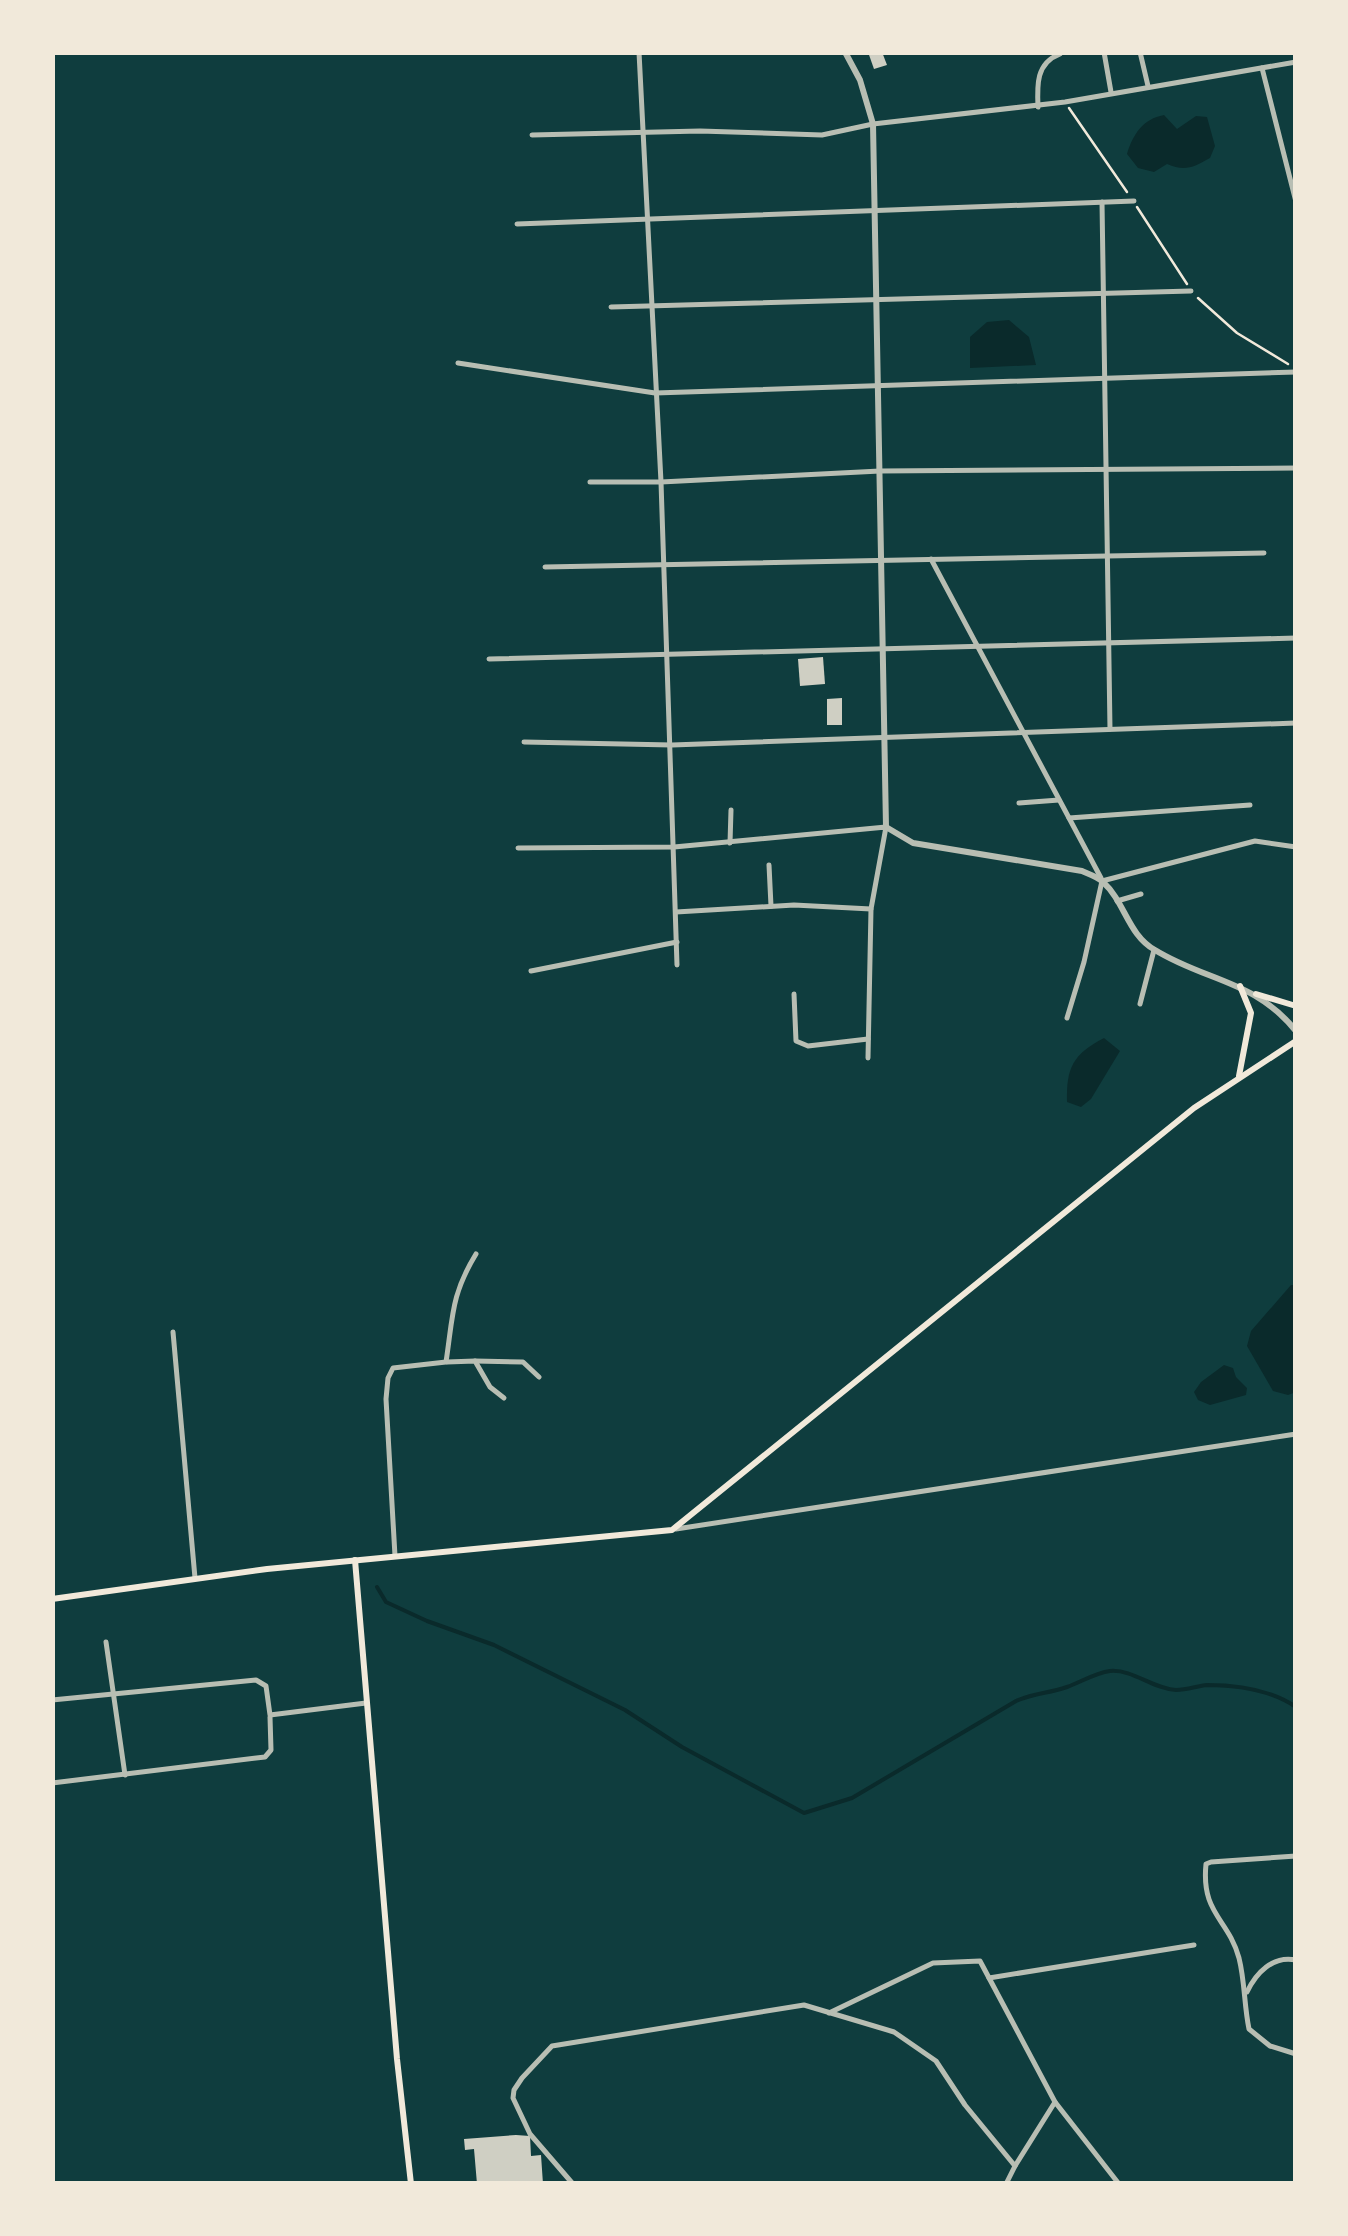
<svg xmlns="http://www.w3.org/2000/svg" width="1348" height="2236" font-family="'DejaVu Sans',sans-serif">
	<style>
		.water { fill: #0a2a2b }
		.lines { fill: none; stroke-linecap: round; stroke-linejoin: round }
		.stream { stroke: #0a2a2b; stroke-width: 4 }
		.building { fill: #cfcfc3 }
		.path { stroke: #f1e9da; stroke-width: 2.5 }
		.minor { stroke: #b8beb3; stroke-width: 5 }
		.tertiary { stroke: #b8beb3; stroke-width: 6 }
		.secondary { stroke: #f1e9da; stroke-width: 6 }
	</style>
	<rect width="100%" height="100%" fill="#0f3d3e"/>
	<g class="water">
		<path d="M1164,115L1177,129L1196,116L1207,117L1215,146L1210,158C1194,167 1185,172 1167,164L1154,172L1138,168L1127,154C1133,134 1143,119 1164,115Z"/>
		<polygon points="1009,320 1029,337 1036,365 970,368 970,337 987,322"/>
		<path d="M1104,1038L1120,1051L1091,1099L1081,1107L1067,1102C1066,1068 1073,1054 1104,1038Z"/>
		<polygon points="1291,1285 1296,1285 1296,1392 1288,1395 1273,1391 1247,1346 1251,1331"/>
		<polygon points="1224,1365 1233,1368 1236,1377 1247,1388 1246,1395 1210,1405 1198,1400 1194,1392 1201,1382"/>
	</g>
	<g class="lines">
		<path class="stream" d="M377,1587L386,1602L427,1621L494,1645L625,1710L682,1747L804,1813L852,1798L1016,1701C1037,1692 1047,1694 1067,1687C1081,1682 1095,1673 1110,1671C1133,1669 1153,1689 1176,1690C1187,1690 1197,1686 1207,1685C1237,1685 1271,1690 1296,1707"/>
	</g>
	<g class="building">
		<polygon points="868,52 882,52 887,65 874,69"/>
		<polygon points="823,657 825,684 800,686 798,659"/>
		<polygon points="842,698 842,725 827,725 827,699"/>
		<polygon points="516,2135 530,2136 531,2156 541,2155 543,2184 477,2184 474,2149 465,2150 464,2139"/>
	</g>
	<g class="lines">
		<g class="path">
			<polyline points="1069,108 1127,192"/>
			<polyline points="1137,207 1187,284"/>
			<polyline points="1198,298 1237,333 1288,364"/>
		</g>
		<g class="minor">
			<polyline points="639,52 661,482 677,965"/>
			<polyline points="1104,52 1111,92"/>
			<polyline points="1140,52 1148,86"/>
			<polyline points="1262,68 1296,202"/>
			<path d="M1038,107C1037,85 1036,63 1060,54"/>
			<polyline points="532,135 700,131 822,135 873,124 1065,102 1296,62"/>
			<polyline points="1102,202 1110,729"/>
			<polyline points="517,224 1134,201"/>
			<polyline points="611,307 1191,291"/>
			<polyline points="458,363 655,393 1296,372"/>
			<polyline points="590,482 661,482 880,471 1296,468"/>
			<polyline points="931,559 1101,878"/>
			<polyline points="545,567 1264,553"/>
			<path d="M489,659C758,653 1027,646 1296,638"/>
			<polyline points="524,742 672,745 1296,723"/>
			<polyline points="1019,803 1059,800"/>
			<polyline points="1069,818 1250,805"/>
			<polyline points="730,843 731,810"/>
			<polyline points="518,848 674,847 886,827 871,909 868,1058"/>
			<polyline points="769,865 771,906"/>
			<polyline points="1102,881 1255,841 1296,847"/>
			<polyline points="1117,901 1141,894"/>
			<polyline points="676,912 794,905 871,909"/>
			<polyline points="531,971 677,942"/>
			<polyline points="794,994 796,1041 808,1046 868,1039"/>
			<polyline points="1140,1004 1154,950"/>
			<polyline points="1067,1018 1084,962 1102,881"/>
			<polyline points="173,1332 195,1578"/>
			<polyline points="475,1361 523,1362 539,1377"/>
			<polyline points="447,1362 475,1361 490,1387 504,1398"/>
			<polyline points="676,1529 1296,1434"/>
			<path d="M395,1556L386,1399L388,1378L393,1368L446,1362C453,1316 451,1295 476,1254"/>
			<polyline points="106,1642 125,1775"/>
			<polyline points="52,1700 256,1680 266,1686 270,1715 366,1703"/>
			<polyline points="52,1783 265,1757 271,1750 270,1717"/>
			<path d="M1296,1856L1211,1862L1206,1864C1201,1914 1228,1918 1239,1958C1245,1982 1244,2005 1249,2029L1270,2046L1296,2054"/>
			<polyline points="989,1978 1194,1945"/>
			<path d="M1247,1992C1256,1973 1273,1955 1296,1960"/>
			<polyline points="829,2013 933,1963 980,1961 1055,2102"/>
			<polyline points="573,2184 530,2134 513,2098 514,2090 522,2078 552,2046 804,2005 894,2032 936,2061 965,2105 1015,2166 1055,2102 1119,2184"/>
			<polyline points="1006,2184 1015,2166"/>
		</g>
		<path class="tertiary" d="M845,52L860,80L873,124L886,827L913,843L1082,871C1089,874 1098,877 1103,882C1125,902 1128,935 1155,950C1205,981 1255,980 1296,1031"/>
		<g class="secondary">
			<polyline points="1256,994 1296,1006"/>
			<polyline points="1239,1076 1251,1013 1240,986"/>
			<polyline points="355,1560 397,2059 411,2184"/>
			<polyline points="52,1599 267,1569 672,1530 1194,1108 1296,1041"/>
		</g>
	</g>
	<rect width="1348" height="2236" fill="none" stroke="#f1e9da" stroke-width="110"/>
</svg>
